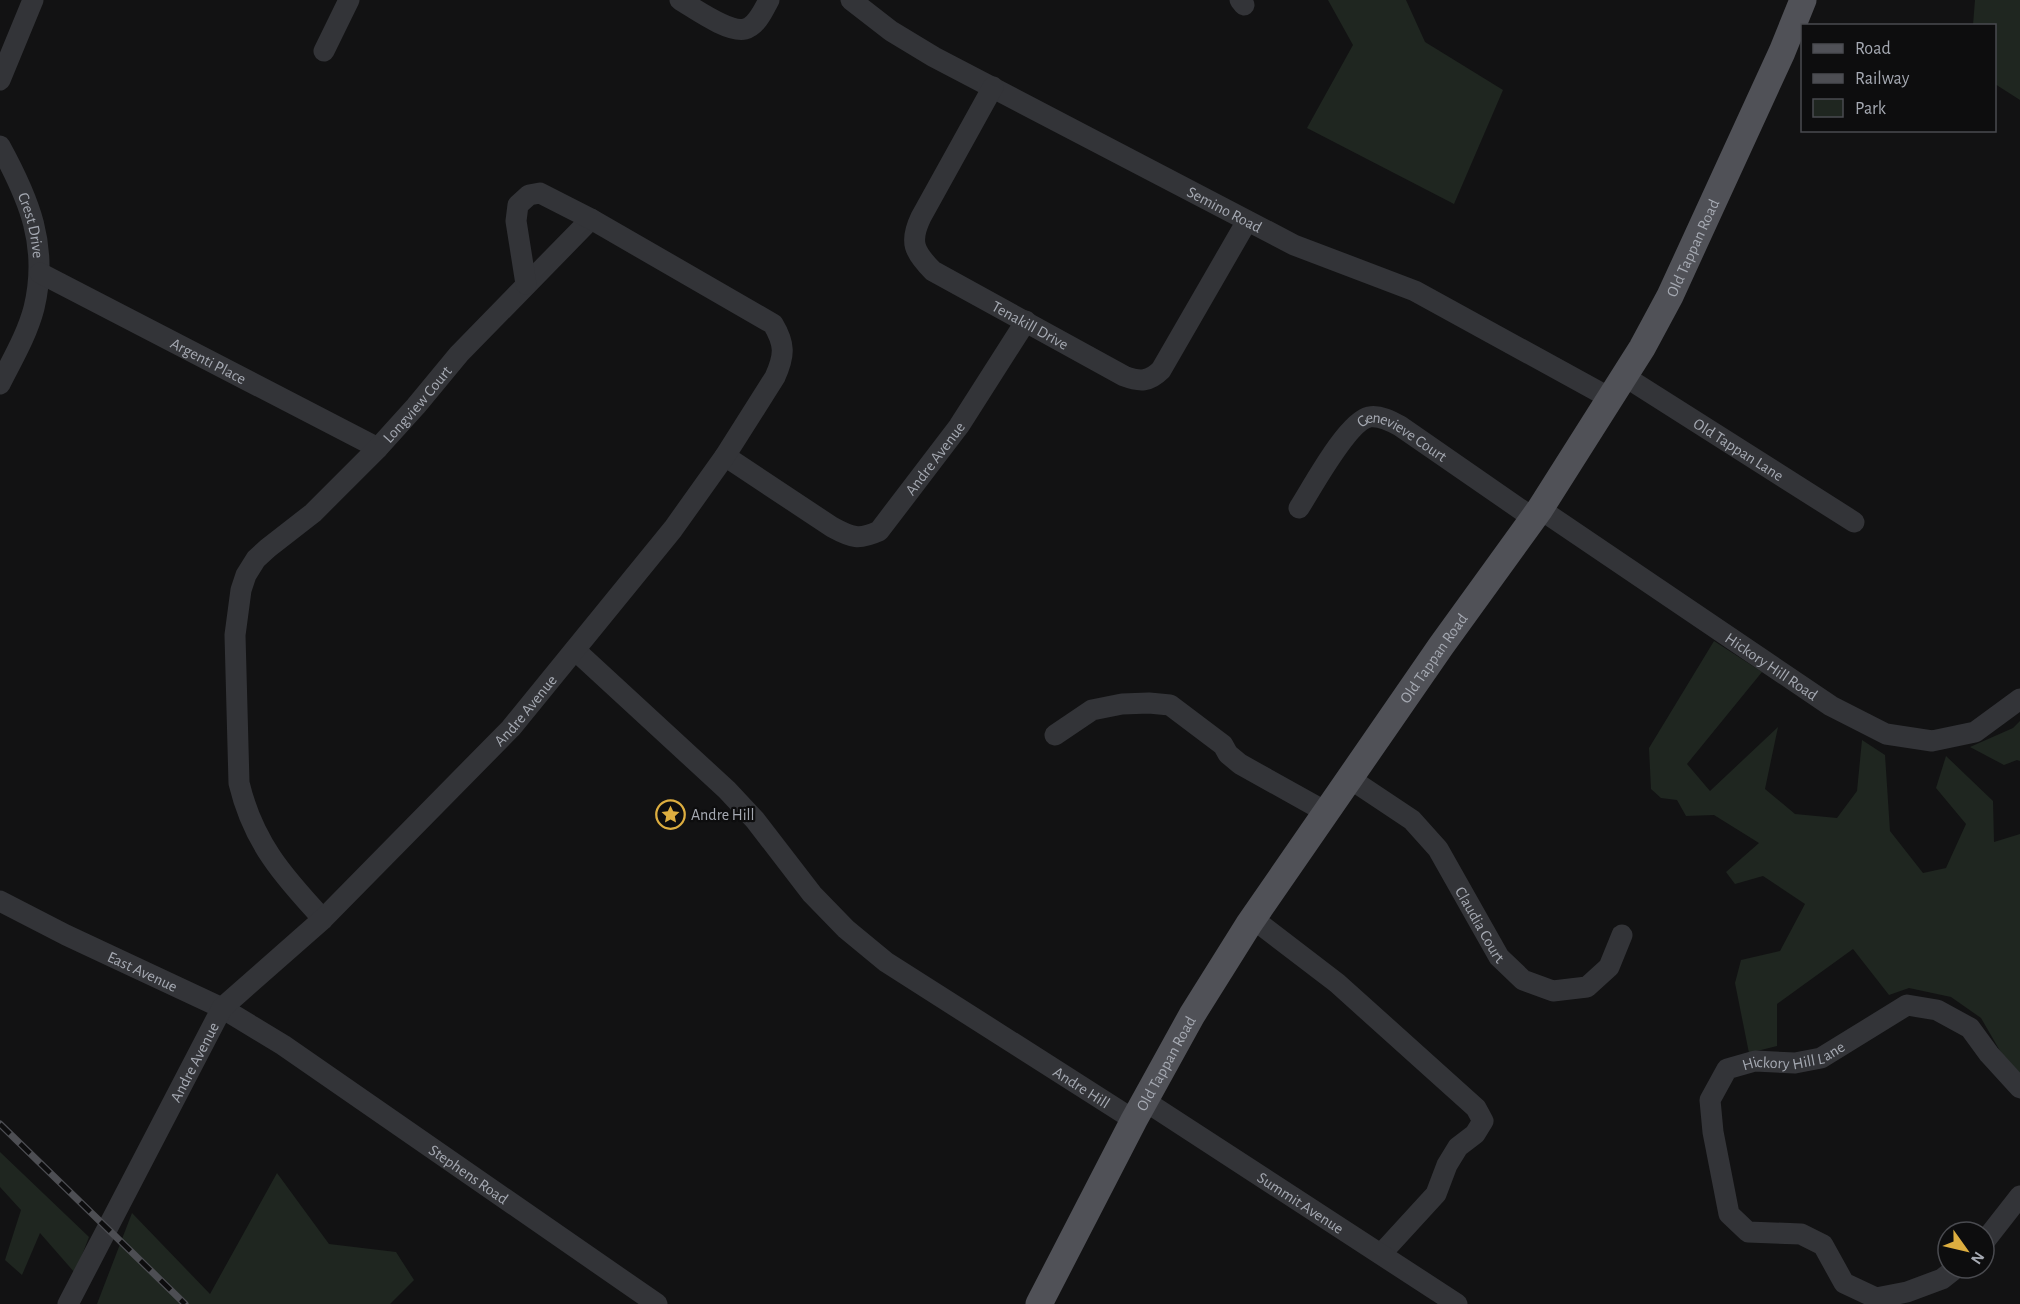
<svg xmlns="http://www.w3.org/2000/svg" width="2020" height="1304" font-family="'Alegreya Sans',sans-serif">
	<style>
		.green { fill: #1f2620 }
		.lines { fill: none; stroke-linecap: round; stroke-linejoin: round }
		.minor { stroke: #333438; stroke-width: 21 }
		.major { stroke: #505157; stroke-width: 27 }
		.rail-casing { stroke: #4d4e53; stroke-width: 7 }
		.rail { stroke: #0d0d0e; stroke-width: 4.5; stroke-dasharray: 14; stroke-linecap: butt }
		.labels { text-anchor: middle; stroke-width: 4.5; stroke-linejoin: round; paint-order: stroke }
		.street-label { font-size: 16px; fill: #a5a9b2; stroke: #0d0d0e }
		.poi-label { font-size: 16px; fill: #a5a9b2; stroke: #0d0d0e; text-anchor: start }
	</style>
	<rect width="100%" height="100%" fill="#121213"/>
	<g class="green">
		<polygon points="1328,0 1406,0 1425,42 1503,90 1454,204 1307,128 1353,45"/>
		<polygon points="1975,0 2020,0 2020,100 1995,84 1994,26 1973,25"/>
		<polygon points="1714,641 1762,672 1687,764 1710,791 1778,727 1765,789 1795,814 1837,818 1857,791 1862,740 1885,755 1890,831 1923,873 1946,868 1966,824 1936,788 1946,756 1993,801 1994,842 2020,834 2020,1074 2003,1056 1981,1018 1951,997 1909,988 1889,995 1853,949 1777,1004 1777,1046 1749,1053 1735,983 1741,960 1780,951 1805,904 1763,876 1735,884 1726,872 1759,843 1714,815 1686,816 1677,800 1661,798 1651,789 1649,748"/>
		<polygon points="2020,721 2020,761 2017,760 2004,765 1970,747 2013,728"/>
		<polygon points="0,1152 89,1237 75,1273 40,1233 22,1275 5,1260 21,1210 0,1187"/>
		<polygon points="277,1173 329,1244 396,1252 414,1280 390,1304 97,1304 132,1213 210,1294"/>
	</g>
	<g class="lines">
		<g class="minor">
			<path d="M680,0C694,8 728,33 745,29C757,26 764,9 769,0"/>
			<path id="s1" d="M851,0L891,31L934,57L1294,245L1415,291L1610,398"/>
			<polyline points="1240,0 1244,5"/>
			<polyline points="324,51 349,0"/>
			<polyline points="0,80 33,0"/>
			<path id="s2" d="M993,87L921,217C909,242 914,252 933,271L1124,376C1140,382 1149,382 1161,370L1247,221"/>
			<path id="s3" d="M0,146C29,199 49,246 34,308C27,335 12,360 0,384"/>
			<path id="s4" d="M40,273L378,448"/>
			<path id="s5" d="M1624,376L1854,522"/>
			<path id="s6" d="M725,456L832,527C852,538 859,540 879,531L959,426L1026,321"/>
			<path id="s7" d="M1299,508C1312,488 1347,422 1369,417C1380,415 1391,421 1400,426L1533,518"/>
			<path id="s8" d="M1540,509L1831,706L1886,734L1932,741L1975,732L2020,699"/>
			<path id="s9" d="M575,650L727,790L755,820L812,894L846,929L886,962L1134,1120"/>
			<polyline points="1055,735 1092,710 1122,704 1149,703 1170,705 1223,745 1228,754 1240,764 1326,812"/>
			<path id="s10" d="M1349,778L1412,820L1438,849L1499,957L1523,980L1553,991L1587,987L1609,967L1622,935"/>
			<path id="s11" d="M0,901L66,935L222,1008L283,1045L657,1304"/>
			<polyline points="1252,918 1337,983 1476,1108 1483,1121 1475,1134 1458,1147 1447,1165 1436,1194 1381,1254"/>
			<path id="s12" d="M323,919C283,876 253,842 239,783L235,635L241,590L246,575L256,559L268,548L313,513L378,448L416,406L459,354L591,219"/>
			<path id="s13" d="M1145,1101L1457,1304"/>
			<polyline points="1984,1242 2020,1196"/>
			<path id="s14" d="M1956,1268L1942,1279L1907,1292L1876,1298L1844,1283L1823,1245L1801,1234L1748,1232L1729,1214L1713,1132L1710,1100L1727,1069L1755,1061L1795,1063L1821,1058L1907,1005L1937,1010L1970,1028L1989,1054L2020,1088"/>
			<path id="s15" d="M68,1304L222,1008L323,919L511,728L673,529L725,456L775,377C785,355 785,344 773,324L591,219L540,193L529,195L518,205L516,221L526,284"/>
		</g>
		<path class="major" id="s16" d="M1039,1304L1134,1120L1192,1015L1249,924L1441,646L1540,509L1642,348L1670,296L1782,52L1803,0"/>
		<defs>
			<polyline id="rail" points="0,1124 185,1304"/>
		</defs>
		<use href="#rail" class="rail-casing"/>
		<use href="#rail" class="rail"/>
	</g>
	<defs>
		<symbol id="sight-ring" viewBox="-11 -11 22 22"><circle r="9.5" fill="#0d0d0e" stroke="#ddae40" stroke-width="1.5"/><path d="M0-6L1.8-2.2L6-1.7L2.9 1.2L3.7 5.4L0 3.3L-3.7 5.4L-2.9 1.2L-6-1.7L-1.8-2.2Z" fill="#ddae40"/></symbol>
	</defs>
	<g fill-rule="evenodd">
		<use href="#sight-ring" x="654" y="798" width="33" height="33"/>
	</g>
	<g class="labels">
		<g class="street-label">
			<text dy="6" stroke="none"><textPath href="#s1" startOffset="429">Semino Road</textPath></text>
			<text dy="6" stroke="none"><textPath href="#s3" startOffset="86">Crest Drive</textPath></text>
			<text dy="6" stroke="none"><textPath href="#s16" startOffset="1244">Old Tappan Road</textPath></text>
			<text dy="6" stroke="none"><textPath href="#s2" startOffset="321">Tenakill Drive</textPath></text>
			<text dy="6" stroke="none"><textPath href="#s4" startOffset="190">Argenti Place</textPath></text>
			<text dy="6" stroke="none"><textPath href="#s12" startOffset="614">Longview Court</textPath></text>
			<text dy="6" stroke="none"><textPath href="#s7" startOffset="154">Genevieve Court</textPath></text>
			<text dy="6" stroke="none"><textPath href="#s5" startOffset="136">Old Tappan Lane</textPath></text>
			<text dy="6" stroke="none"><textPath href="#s6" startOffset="270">Andre Avenue</textPath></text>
			<text dy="6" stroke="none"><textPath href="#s16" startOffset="758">Old Tappan Road</textPath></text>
			<text dy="6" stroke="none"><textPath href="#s8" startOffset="280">Hickory Hill Road</textPath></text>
			<text dy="6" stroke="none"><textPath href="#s15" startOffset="759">Andre Avenue</textPath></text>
			<text dy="6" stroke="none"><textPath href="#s10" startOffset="201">Claudia Court</textPath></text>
			<text dy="6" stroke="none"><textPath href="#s11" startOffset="159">East Avenue</textPath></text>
			<text dy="6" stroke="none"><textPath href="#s14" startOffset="489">Hickory Hill Lane</textPath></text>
			<text dy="6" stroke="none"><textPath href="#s15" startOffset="273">Andre Avenue</textPath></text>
			<text dy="6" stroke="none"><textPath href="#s16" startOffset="272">Old Tappan Road</textPath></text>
			<text dy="6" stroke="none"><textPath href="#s9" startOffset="674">Andre Hill</textPath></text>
			<text dy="6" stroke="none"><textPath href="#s11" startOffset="544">Stephens Road</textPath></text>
			<text dy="6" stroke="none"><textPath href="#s13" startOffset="186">Summit Avenue</textPath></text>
		</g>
		<g class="poi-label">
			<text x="691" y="820">Andre Hill</text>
		</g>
	</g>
	<rect x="1801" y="24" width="195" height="108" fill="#0d0d0e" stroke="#4a4b50" stroke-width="1.5"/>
	<rect x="1813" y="44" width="30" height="9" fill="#505157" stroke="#4a4b50" stroke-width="1.5"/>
	<text x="1855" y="54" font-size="18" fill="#a5a9b2">Road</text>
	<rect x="1813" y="74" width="30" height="9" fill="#4d4e53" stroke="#4a4b50" stroke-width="1.5"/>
	<text x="1855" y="84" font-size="18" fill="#a5a9b2">Railway</text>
	<rect x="1813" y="99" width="30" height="18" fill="#1f2620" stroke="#4a4b50" stroke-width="1.5"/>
	<text x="1855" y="114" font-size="18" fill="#a5a9b2">Park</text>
	<g transform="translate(1966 1250) rotate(124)"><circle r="28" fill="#0d0d0e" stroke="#4a4b50" stroke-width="1.5"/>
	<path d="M0-4.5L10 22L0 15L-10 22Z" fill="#ddae40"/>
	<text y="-9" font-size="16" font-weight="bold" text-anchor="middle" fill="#a5a9b2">N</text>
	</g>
</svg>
